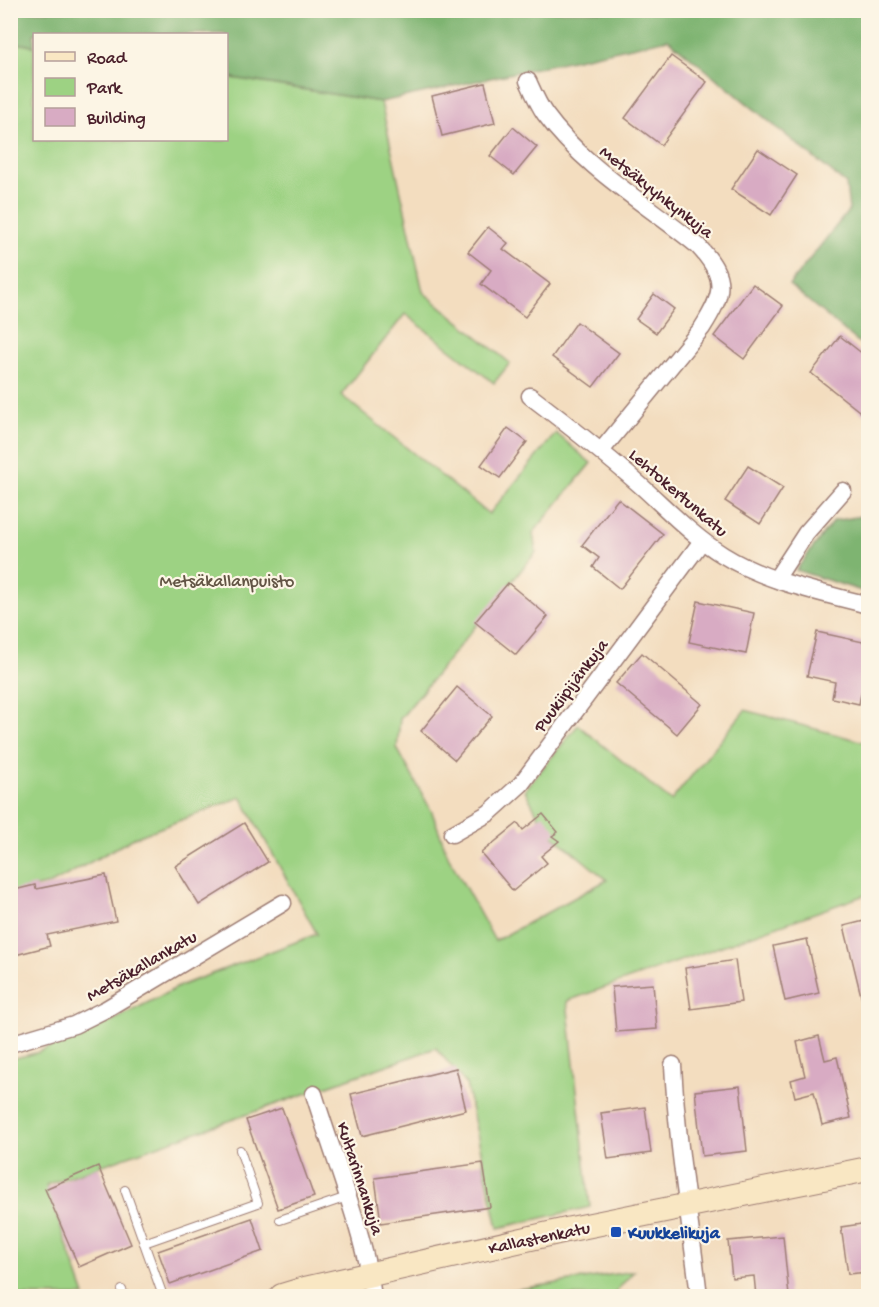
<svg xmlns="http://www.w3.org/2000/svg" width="879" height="1307" font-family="'Gochi Hand',sans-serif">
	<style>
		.green { fill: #9dd283; stroke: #747857; stroke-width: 1.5 }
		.forest { fill: #7eb471; stroke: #646a4e; stroke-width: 1.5 }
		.building { fill: #d8abc3 }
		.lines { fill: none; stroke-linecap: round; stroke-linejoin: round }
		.lane-casing { stroke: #9e7e75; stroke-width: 10 }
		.street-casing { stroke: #9e7e75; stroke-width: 19 }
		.secondary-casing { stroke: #9e7e75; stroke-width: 26 }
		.lane { stroke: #fff; stroke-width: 8 }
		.street { stroke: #fff; stroke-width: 16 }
		.secondary { stroke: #f9e7c3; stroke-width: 24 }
		.transit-dot { fill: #1a4fb4; stroke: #fcf5e5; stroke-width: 2 }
		.labels { text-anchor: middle; stroke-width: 4.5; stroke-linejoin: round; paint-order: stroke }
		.street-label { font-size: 18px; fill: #4a1f2b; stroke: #fcf5e5 }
		.park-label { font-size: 18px; fill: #635545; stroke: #fcf5e5 }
		.transit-label { font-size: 18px; font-weight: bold; fill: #164399; stroke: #fcf5e5; text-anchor: start }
	</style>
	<rect width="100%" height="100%" fill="#fcf5e5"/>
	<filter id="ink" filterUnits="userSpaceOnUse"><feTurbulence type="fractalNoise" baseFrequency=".0167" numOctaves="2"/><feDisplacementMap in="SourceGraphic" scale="12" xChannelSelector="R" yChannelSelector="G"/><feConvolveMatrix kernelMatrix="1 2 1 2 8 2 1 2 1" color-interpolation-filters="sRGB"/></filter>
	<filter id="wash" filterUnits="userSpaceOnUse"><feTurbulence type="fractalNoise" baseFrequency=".008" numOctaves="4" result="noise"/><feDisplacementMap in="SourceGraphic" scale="24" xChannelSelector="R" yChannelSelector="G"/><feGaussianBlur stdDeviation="1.35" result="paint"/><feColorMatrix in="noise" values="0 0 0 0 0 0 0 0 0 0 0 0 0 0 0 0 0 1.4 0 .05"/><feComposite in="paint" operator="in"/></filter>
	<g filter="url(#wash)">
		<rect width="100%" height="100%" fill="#f3ddbf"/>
		<g class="green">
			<polygon points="10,42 34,46 34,140 226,140 227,77 381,102 423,292 510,363 494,383 405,314 341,395 489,514 556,433 591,463 533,533 536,552 400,719 397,748 432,812 448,856 495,941 607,880 545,829 525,790 578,725 671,801 745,710 868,743 868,894 567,1001 590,1207 498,1228 466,1084 436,1048 46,1185 85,1296 16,1296 10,1281 11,1059 36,1053 112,1021 182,985 317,934 241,797 134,838 51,884 11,892"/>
			<polygon points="634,1271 612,1296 476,1296"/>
		</g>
		<g class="forest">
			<polygon points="10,11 868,11 868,350 789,285 849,210 846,184 668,39 381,102 227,77 226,34 34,34 34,46 11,42"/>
			<polygon points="868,515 868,593 796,570 833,521"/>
		</g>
		<g id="blocks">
			<g class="building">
				<polygon points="671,56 707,82 661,145 625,118"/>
				<polygon points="485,83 495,123 442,136 432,96"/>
				<polygon points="513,127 537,147 514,175 490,156"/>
				<polygon points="758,149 797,175 771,215 731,189"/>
				<polygon points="488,227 508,243 503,249 550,284 525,317 481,284 491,270 468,252"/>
				<polygon points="753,284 783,306 744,359 714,336"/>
				<polygon points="654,294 674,309 656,333 636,319"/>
				<polygon points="577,322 619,353 593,387 552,357"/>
				<polygon points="840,336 868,358 868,418 811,373"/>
				<polygon points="508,428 527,442 500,478 481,465"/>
				<polygon points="748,466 783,488 760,524 725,501"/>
				<polygon points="618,499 663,534 620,589 593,567 599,558 582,545"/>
				<polygon points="508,583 548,616 516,655 475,622"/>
				<polygon points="698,601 754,613 746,654 689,642"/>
				<polygon points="817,632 868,643 868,659 859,704 832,698 835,682 807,676"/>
				<polygon points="642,653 702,704 677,734 616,683"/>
				<polygon points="457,687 492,716 455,760 421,731"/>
				<polygon points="543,814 558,832 552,836 559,841 541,856 547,863 513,891 481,853 518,823 523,830"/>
				<polygon points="244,823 268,862 199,905 175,866"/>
				<polygon points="106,875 116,921 47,935 50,946 15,955 10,934 10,891 35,885 36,889"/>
				<polygon points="868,920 868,999 862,1000 844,926"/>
				<polygon points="807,939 819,993 785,1001 773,946"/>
				<polygon points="735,960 741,1002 691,1009 685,968"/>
				<polygon points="653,984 657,1029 616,1032 612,987"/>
				<polygon points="819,1036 825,1060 837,1057 851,1118 822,1125 814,1092 795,1097 791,1080 805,1076 797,1042"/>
				<polygon points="456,1068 466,1110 362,1136 351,1094"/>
				<polygon points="740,1086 747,1151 702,1156 695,1091"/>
				<polygon points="645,1107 651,1153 608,1159 601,1113"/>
				<polygon points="282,1108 314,1197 278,1209 246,1120"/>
				<polygon points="483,1163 490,1207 381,1223 375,1178"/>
				<polygon points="98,1166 131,1244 79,1267 45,1189"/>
				<polygon points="252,1218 263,1251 170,1284 158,1251"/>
				<polygon points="868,1223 868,1272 848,1274 841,1227"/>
				<polygon points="783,1236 789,1296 756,1296 754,1276 732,1278 728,1241"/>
			</g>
		</g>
	</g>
	<g filter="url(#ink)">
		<use href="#blocks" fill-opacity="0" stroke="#9e7e75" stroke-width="1.5"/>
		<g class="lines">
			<defs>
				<g id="lane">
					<polyline points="125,1190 163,1296"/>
					<polyline points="280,1220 347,1197"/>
					<polyline points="144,1243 258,1203 240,1150"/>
					<polyline points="122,1290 125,1296"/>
				</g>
				<g id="street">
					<path d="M528,81C533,92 538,104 545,114C585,169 647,204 698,246C728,278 724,293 702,328L601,451"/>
					<path d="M530,396C567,424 604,453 640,485C666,508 692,536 723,555C766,582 820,592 868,605"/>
					<polyline points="776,579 806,533 843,491"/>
					<polyline points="452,834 489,813 521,784 702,541"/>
					<polyline points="10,1044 74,1025 106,1009 283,903"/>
					<path d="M673,1065C677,1143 690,1219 699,1296"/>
					<path d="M314,1094C334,1159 363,1229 373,1296"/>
				</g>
				<polyline id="secondary" points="282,1296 305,1289 571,1229 868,1169"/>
			</defs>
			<use href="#lane" class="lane-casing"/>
			<use href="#street" class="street-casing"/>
			<use href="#secondary" class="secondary-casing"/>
			<use href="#lane" class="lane"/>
			<use href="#street" class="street"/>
			<use href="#secondary" class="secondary"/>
		</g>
	</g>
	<rect class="transit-dot" x="610" y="1226" width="12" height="12" rx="3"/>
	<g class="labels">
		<g class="street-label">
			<text transform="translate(657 191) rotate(38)" y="6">Metsäkyyhkynkuja</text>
			<text transform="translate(679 492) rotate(41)" y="6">Lehtokertunkatu</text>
			<text transform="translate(570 685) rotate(-53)" y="6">Puukiipijänkuja</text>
			<text transform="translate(141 965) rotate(-30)" y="6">Metsäkallankatu</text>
			<text transform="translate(361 1178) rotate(72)" y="6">Kultarinnankuja</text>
			<text transform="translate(539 1237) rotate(-12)" y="6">Kallastenkatu</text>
		</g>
		<g class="park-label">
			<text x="227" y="586">Metsäkallanpuisto</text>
		</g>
		<g class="transit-label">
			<text x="628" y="1238">Kuukkelikuja</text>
		</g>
	</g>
	<rect width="879" height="1307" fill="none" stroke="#fcf5e5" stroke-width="36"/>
	<rect x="33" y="33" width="195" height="108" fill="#fcf5e5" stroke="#b59f9b" stroke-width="1.5"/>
	<rect x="45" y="52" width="30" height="9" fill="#f9e7c3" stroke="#b59f9b" stroke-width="1.5"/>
	<text x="87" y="63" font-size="18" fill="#4a1f2b">Road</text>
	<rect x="45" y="78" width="30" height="18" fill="#9dd283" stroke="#b59f9b" stroke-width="1.5"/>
	<text x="87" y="93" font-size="18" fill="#4a1f2b">Park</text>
	<rect x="45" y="108" width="30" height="18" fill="#d8abc3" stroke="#b59f9b" stroke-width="1.5"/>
	<text x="87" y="123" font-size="18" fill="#4a1f2b">Building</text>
</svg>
